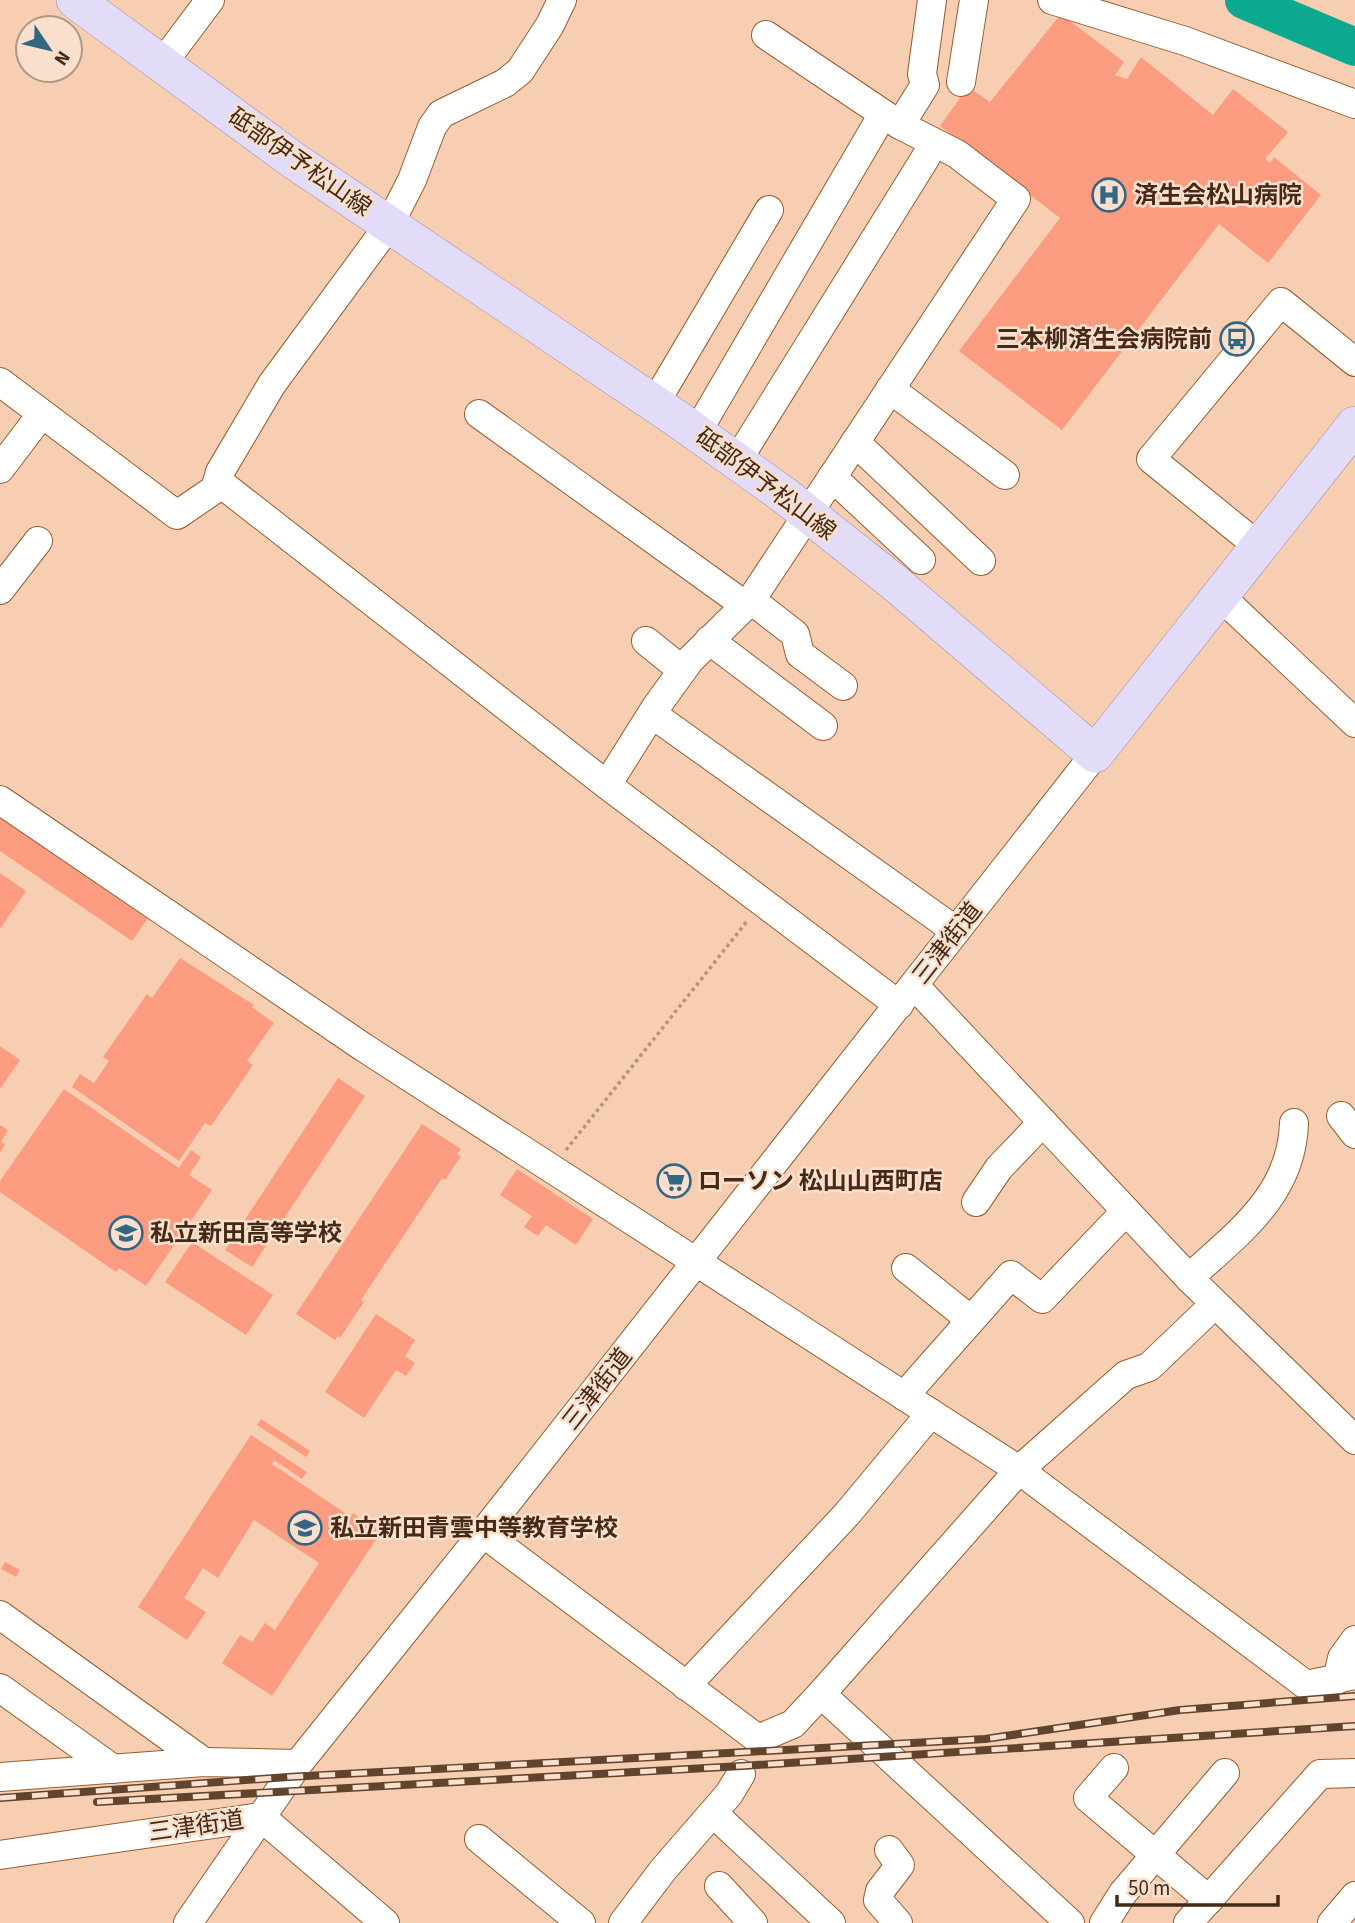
<svg xmlns="http://www.w3.org/2000/svg" width="1355" height="1923" font-family="'Source Sans 3','Noto Sans JP',sans-serif">
	<style>
		.lines { fill: none; stroke-linecap: round; stroke-linejoin: round }
		.river { stroke: #0ca990; stroke-width: 38 }
		.building { fill: #fb9c80 }
		.minor-casing { stroke: #985c2d; stroke-width: 30 }
		.major-casing { stroke: #9f8ea6; stroke-width: 38 }
		.path { stroke: #b7947b; stroke-width: 3.5; stroke-dasharray: 3.5 3.5; stroke-linecap: butt }
		.minor { stroke: #fff; stroke-width: 28 }
		.major { stroke: #e3dcf8; stroke-width: 37 }
		.rail-casing { stroke: #60442e; stroke-width: 8 }
		.rail { stroke: #fadfcc; stroke-width: 5; stroke-dasharray: 16; stroke-linecap: butt }
		.labels { text-anchor: middle; stroke-width: 5; stroke-linejoin: round; paint-order: stroke }
		.street-label { font-size: 24px; fill: #442a16; stroke: #fadfcc }
		.poi-label { font-size: 24px; font-weight: bold; fill: #442a16; stroke: #fadfcc; text-anchor: start }
	</style>
	<rect width="100%" height="100%" fill="#f7ceb2"/>
	<g class="lines">
		<polyline class="river" points="1244,0 1355,47"/>
	</g>
	<g class="building">
		<polygon points="1061,14 1124,62 1115,75 1127,79 1141,57 1213,115 1233,89 1288,132 1265,159 1270,163 1274,157 1321,195 1268,263 1219,224 1062,430 959,351 1060,218 940,126 968,87 990,102"/>
		<polygon points="0,815 149,916 132,941 0,851"/>
		<polygon points="0,873 26,891 0,929"/>
		<polygon points="180,958 254,1005 252,1007 274,1023 247,1061 253,1065 211,1126 205,1123 179,1161 72,1087 80,1074 94,1083 109,1061 103,1057 147,994 152,998"/>
		<polygon points="0,1046 20,1060 0,1089"/>
		<polygon points="338,1078 365,1096 252,1267 225,1250"/>
		<polygon points="64,1089 179,1168 191,1150 201,1157 189,1175 212,1190 146,1286 119,1268 116,1272 0,1192 0,1181"/>
		<polygon points="422,1124 461,1149 457,1154 461,1156 445,1180 442,1178 361,1300 364,1302 340,1338 338,1336 335,1340 296,1314"/>
		<polygon points="0,1125 8,1130 1,1142 5,1144 0,1153"/>
		<polygon points="517,1169 593,1219 576,1245 546,1225 538,1236 524,1227 532,1216 500,1195"/>
		<polygon points="192,1242 273,1295 246,1335 165,1282"/>
		<polygon points="376,1314 415,1340 405,1356 415,1363 406,1376 396,1370 364,1418 325,1392"/>
		<polygon points="261,1419 310,1451 306,1457 257,1425"/>
		<polygon points="251,1435 307,1472 302,1479 274,1460 272,1464 351,1517 353,1513 381,1532 272,1696 222,1663 240,1635 252,1642 265,1623 275,1630 319,1563 254,1520 218,1578 203,1568 184,1598 206,1612 187,1640 138,1607"/>
		<polygon points="5,1562 20,1570 16,1577 1,1569"/>
	</g>
	<g class="lines">
		<defs>
			<g id="minor">
				<polyline points="1052,0 1185,41 1355,104"/>
				<polyline points="162,64 210,0"/>
				<polyline points="961,82 974,0"/>
				<polyline points="900,125 925,85 922,74 932,0"/>
				<polyline points="0,382 177,515 215,489 220,472 272,384 389,225 412,180 432,127 441,114 505,83 520,71 550,25 562,0"/>
				<polyline points="890,389 1005,475"/>
				<polyline points="655,403 769,210"/>
				<polyline points="479,414 746,606"/>
				<polyline points="697,432 876,126"/>
				<polyline points="855,442 981,561"/>
				<polyline points="737,461 926,157"/>
				<polyline points="0,469 41,415"/>
				<polyline points="832,477 921,560"/>
				<polyline points="219,482 607,785 899,1005"/>
				<polyline points="1258,546 1151,459 1281,302 1355,362"/>
				<polyline points="0,590 38,541"/>
				<polyline points="1219,595 1355,723"/>
				<polyline points="751,600 795,634 800,654 843,686"/>
				<polyline points="709,640 823,726"/>
				<polyline points="646,641 682,670"/>
				<polyline points="652,714 956,931"/>
				<polyline points="607,785 656,707 690,660 751,600 1016,199 957,154 900,125 766,35"/>
				<polyline points="0,800 363,1047 1019,1470 1306,1685 1355,1675"/>
				<polyline points="914,985 1189,1278 1355,1440"/>
				<polyline points="1341,1116 1355,1134"/>
				<polyline points="976,1202 999,1168 1043,1122"/>
				<polyline points="906,1268 971,1320"/>
				<path d="M1189,1278C1238,1233 1292,1195 1294,1123"/>
				<polyline points="904,1396 1011,1275 1042,1299 1126,1211"/>
				<polyline points="483,1533 758,1739 793,1724 821,1694 1070,1923"/>
				<polyline points="0,1615 204,1762"/>
				<polyline points="1337,1680 1342,1658 1355,1640"/>
				<polyline points="686,1686 847,1514 931,1413"/>
				<polyline points="0,1688 113,1769"/>
				<polyline points="821,1694 1019,1470 1126,1375 1149,1367 1215,1304"/>
				<polyline points="1114,1768 1088,1798 1209,1900"/>
				<polyline points="0,1777 204,1762 298,1764"/>
				<polyline points="713,1813 831,1923"/>
				<polyline points="261,1817 385,1923"/>
				<polyline points="479,1839 581,1923"/>
				<polyline points="889,1850 900,1865 880,1891 878,1900 898,1923"/>
				<polyline points="0,1855 261,1817"/>
				<polyline points="719,1886 753,1923"/>
				<polyline points="188,1923 298,1764 483,1533 1095,754"/>
				<polyline points="623,1923 663,1870 729,1794 741,1774"/>
				<polyline points="1104,1923 1123,1893 1225,1773"/>
				<polyline points="1188,1923 1320,1774 1355,1773"/>
				<polyline points="1332,1923 1355,1896"/>
			</g>
			<polyline id="major" points="75,0 293,160 676,418 784,495 895,583 1095,754 1355,425"/>
		</defs>
		<use href="#minor" class="minor-casing"/>
		<use href="#major" class="major-casing"/>
		<polyline class="path" points="566,1150 748,920"/>
		<use href="#minor" class="minor"/>
		<use href="#major" class="major"/>
		<defs>
			<g id="rail">
				<polyline points="0,1798 288,1777 985,1739 1180,1710 1355,1696"/>
				<polyline points="97,1802 742,1766 1355,1726"/>
			</g>
		</defs>
		<use href="#rail" class="rail-casing"/>
		<use href="#rail" class="rail"/>
	</g>
	<defs>
		<symbol id="hospital-ring" viewBox="-11 -11 22 22"><circle r="9.5" fill="#fadfcc" stroke="#336683" stroke-width="1.5"/><path d="M-5-5h3v3.5h4V-5h3V5h-3V1.5h-4V5h-3Z" fill="#336683"/></symbol>
		<symbol id="bus-ring" viewBox="-11 -11 22 22"><circle r="9.5" fill="#fadfcc" stroke="#336683" stroke-width="1.5"/><path d="M-5-6H5V4H4V6H2V4H-2V6H-4V4H-5ZM-3.5-4V0h7V-4ZM-3.5 1.2v1.5H-2V1.2ZM2 1.2v1.5H3.5V1.2Z" fill="#336683"/></symbol>
		<symbol id="supermarket-ring" viewBox="-11 -11 22 22"><circle r="9.5" fill="#fadfcc" stroke="#336683" stroke-width="1.5"/><path d="M-6-5.5h2.5l.6 2H6L4.5 2H-2.5L-4.4-4H-6ZM-1.5 3.2a1.3 1.3 0 1 0 .1 0ZM3 3.2a1.3 1.3 0 1 0 .1 0Z" fill="#336683"/></symbol>
		<symbol id="school-ring" viewBox="-11 -11 22 22"><circle r="9.5" fill="#fadfcc" stroke="#336683" stroke-width="1.5"/><path d="M0-5L7-2L0 1L-7-2ZM-4 1L0 2.5L4 1V4Q0 6-4 4Z" fill="#336683"/></symbol>
	</defs>
	<g fill-rule="evenodd">
		<use href="#hospital-ring" x="1090" y="176" width="38" height="38"/>
		<use href="#bus-ring" x="1218" y="320" width="38" height="38"/>
		<use href="#supermarket-ring" x="655" y="1162" width="38" height="38"/>
		<use href="#school-ring" x="107" y="1214" width="38" height="38"/>
		<use href="#school-ring" x="286" y="1509" width="38" height="38"/>
	</g>
	<g class="labels">
		<g class="street-label">
			<text transform="translate(300 162) rotate(35)" y="8">砥部伊予松山線</text>
			<text transform="translate(766 484) rotate(37)" y="8">砥部伊予松山線</text>
			<text transform="translate(947 943) rotate(-52)" y="8">三津街道</text>
			<text transform="translate(597 1389) rotate(-52)" y="8">三津街道</text>
			<text transform="translate(196 1826) rotate(-8)" y="8">三津街道</text>
		</g>
		<g class="poi-label">
			<text x="1134" y="203">済生会松山病院</text>
			<text x="1212" y="347" text-anchor="end">三本柳済生会病院前</text>
			<text x="698" y="1189">ローソン 松山山西町店</text>
			<text x="150" y="1241">私立新田高等学校</text>
			<text x="330" y="1536">私立新田青雲中等教育学校</text>
		</g>
	</g>
	<g transform="translate(49 49) rotate(125)"><circle r="33" fill="#fadfcc" stroke="#b19783" stroke-width="2"/>
	<path d="M0-5L12 26L0 18L-12 26Z" fill="#336683"/>
	<text y="-10" font-size="19" font-weight="bold" text-anchor="middle" fill="#442a16">N</text>
	</g>
	<path d="M1117 1895v10h161v-10" fill="none" stroke="#442a16" stroke-width="3.5"/>
	<text x="1128" y="1895" font-size="21" fill="#442a16" stroke="#fadfcc" stroke-width="5" paint-order="stroke">50 m</text>
</svg>
